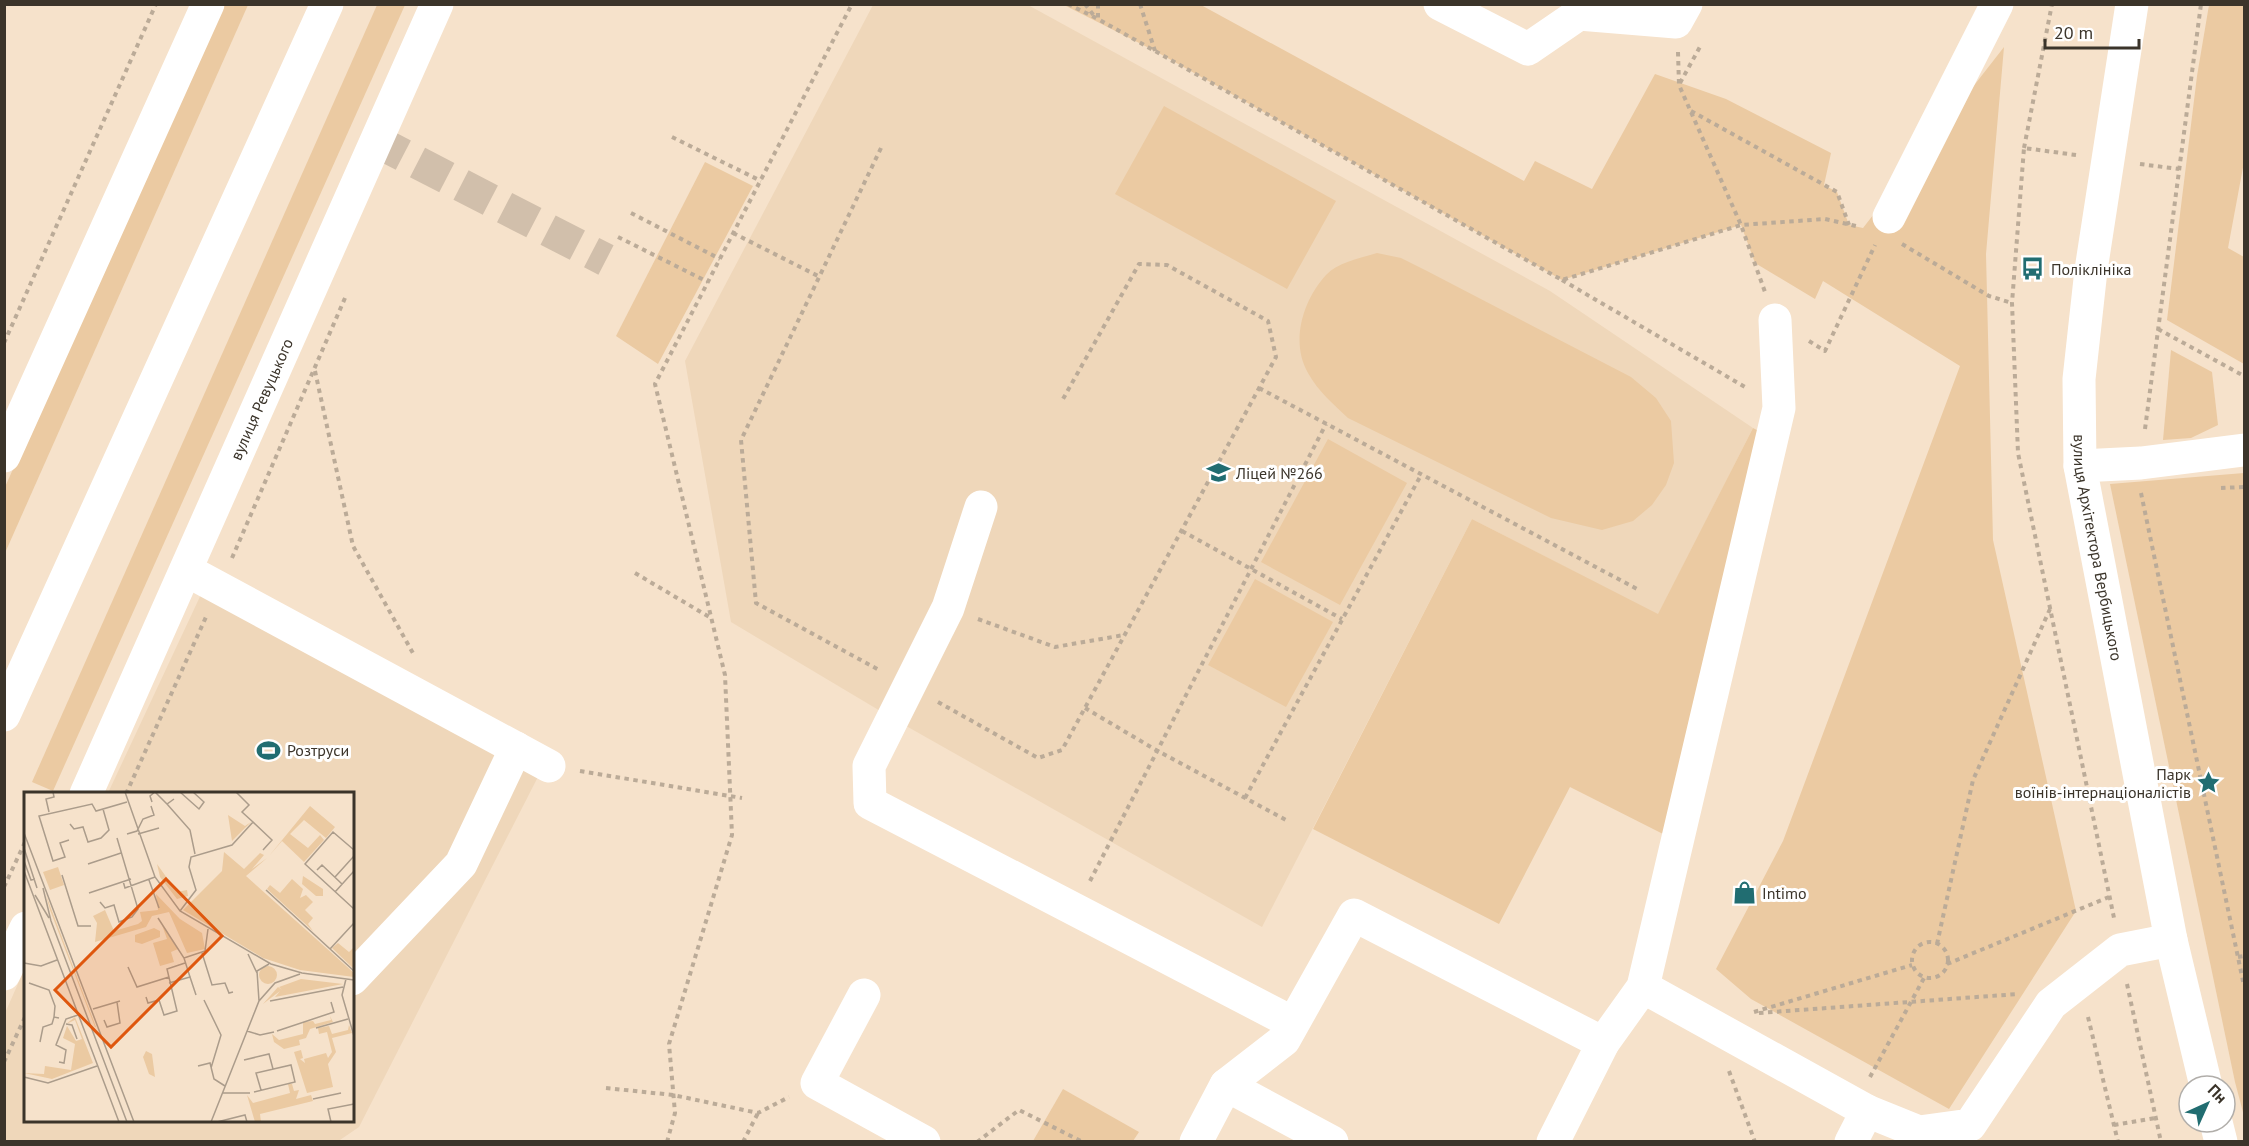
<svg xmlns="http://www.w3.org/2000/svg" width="2249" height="1146" font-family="'PT Sans',sans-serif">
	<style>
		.built { fill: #efd7ba }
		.green { fill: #ebcaa2 }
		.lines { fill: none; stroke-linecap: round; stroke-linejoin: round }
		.minor-tunnel { stroke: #d1bfab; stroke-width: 33; stroke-dasharray: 33 16; stroke-linecap: butt }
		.path { stroke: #bbab98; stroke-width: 4; stroke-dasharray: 4.5 4.5; stroke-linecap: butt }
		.minor { stroke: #fff; stroke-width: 33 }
		.labels { text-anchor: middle; stroke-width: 6; stroke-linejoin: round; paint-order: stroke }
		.poi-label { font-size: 16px; fill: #3b342a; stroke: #fff; text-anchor: start }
		.street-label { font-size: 16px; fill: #3b342a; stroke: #fff }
		.inset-road { fill: none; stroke: #ab9c8b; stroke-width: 1.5 }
		.view { fill: #df570e; fill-opacity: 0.15; stroke: #df570e; stroke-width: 3 }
		.inset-edge { fill: none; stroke: #3b342a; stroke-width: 3 }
	</style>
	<rect width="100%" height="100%" fill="#f6e2cb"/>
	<g class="built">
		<polygon points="873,5 1028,5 1550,291 1753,428 1658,615 1472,519 1262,927 892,718 731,622 685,361"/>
		<polygon points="204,588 543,767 359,1127 337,1142 5,1142 5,1013 25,968 26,1120 352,1120 352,794 108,793"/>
	</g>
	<g class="green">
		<polygon points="221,5 248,5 5,553 5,487"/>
		<polygon points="377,5 405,5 53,791 32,782"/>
		<polygon points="1064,5 1201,5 1524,181 1535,161 1592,189 1655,74 1726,99 1831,153 1824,185 1837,192 1849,225 1863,228 2004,47 1986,254 1993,540 2076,911 1949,1109 1751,999 1716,969 1783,841 1960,366 1823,281 1815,299 1755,263 1741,225 1562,280 1155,51"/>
		<polygon points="2209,5 2244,5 2244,162 2228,248 2244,257 2244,364 2167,320 2197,76"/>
		<polygon points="1164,106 1336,201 1287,289 1115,194"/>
		<polygon points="705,162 753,186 658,364 616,336"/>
		<path d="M1377,253L1401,258L1427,271L1631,377L1656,398L1671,421L1674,463L1666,485L1652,505L1633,521L1602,530L1551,518L1348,418C1333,404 1318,391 1308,373C1290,342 1303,300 1326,275C1338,262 1361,258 1377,253Z"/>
		<polygon points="2171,350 2212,372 2218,425 2191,438 2163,440"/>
		<polygon points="1753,428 1770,437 1663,834 1570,787 1499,924 1313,829 1472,519 1658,614"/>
		<polygon points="1328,439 1407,483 1340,605 1261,562"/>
		<polygon points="2244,473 2244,1116 2235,1082 2110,484"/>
		<polygon points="1255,579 1333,622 1286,707 1208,665"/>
		<polygon points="1063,1089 1139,1132 1133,1141 1033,1141"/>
	</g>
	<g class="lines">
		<polyline class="minor-tunnel" points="374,140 606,260"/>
		<g class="path">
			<polyline points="1068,4 1098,19"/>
			<polyline points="1085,4 1095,17"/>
			<polyline points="1098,4 1098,19 1562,280 1741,225 1825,219 1860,227"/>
			<polyline points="1140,4 1155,51"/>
			<polyline points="1678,52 1679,85 1741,225 1765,292"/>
			<polyline points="1680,83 1701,45"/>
			<polyline points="1691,111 1837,192 1849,225"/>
			<polyline points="672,137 761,181"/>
			<polyline points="881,148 741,440 756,603 881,671"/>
			<polyline points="2024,148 2052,4"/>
			<polyline points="2076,155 2024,148 2012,303 2018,453 2114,918"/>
			<polyline points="2140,164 2179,169"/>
			<polyline points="631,213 720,259"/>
			<polyline points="733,233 818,276"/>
			<polyline points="618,237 708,282"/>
			<polyline points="1902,244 1989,296 2012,303"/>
			<polyline points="1562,280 1745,387"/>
			<polyline points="2158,329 2244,376"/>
			<polyline points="1809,341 1825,351 1875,245"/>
			<polyline points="4,343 156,4"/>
			<polyline points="315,371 353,546 414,655"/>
			<polyline points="1259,388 1639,590"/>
			<polyline points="2145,429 2201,4"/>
			<polyline points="2221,488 2244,487"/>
			<polyline points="2141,493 2244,986"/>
			<polyline points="1182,531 1342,619"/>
			<polyline points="232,558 345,298"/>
			<polyline points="635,573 711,618"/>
			<polyline points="978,619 1055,647 1124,635"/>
			<polyline points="938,702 1038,758 1062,750 1276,357 1268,321 1167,265 1139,264 1063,399"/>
			<polyline points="1085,708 1156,750 1286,820"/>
			<polyline points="580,771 742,798"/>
			<polyline points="126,794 206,617"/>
			<polyline points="1245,798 1421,475"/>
			<polyline points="1090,881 1326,424"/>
			<polyline points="4,887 26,840"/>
			<circle cx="1930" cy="960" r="18"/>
			<polyline points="1937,944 1973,780 2050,609"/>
			<polyline points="2238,957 2244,956"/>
			<polyline points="1947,964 2109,897"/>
			<polyline points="2127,984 2161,1142"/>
			<polyline points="1754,1012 1912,965"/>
			<polyline points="1759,1013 2018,994"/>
			<polyline points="2088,1017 2118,1142"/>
			<polyline points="4,1062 26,1015"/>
			<polyline points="1729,1071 1755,1142"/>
			<polyline points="1870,1077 1924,978"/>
			<polyline points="606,1088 673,1095 758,1113 789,1097"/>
			<polyline points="2114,1125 2156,1118"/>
			<polyline points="667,1142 675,1113 669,1044 732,835 725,675 655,384 852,4"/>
			<polyline points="743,1142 758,1113"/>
			<polyline points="977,1142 1019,1110 1083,1142"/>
		</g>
		<g class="minor">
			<polyline points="1440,4 1528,49 1579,14 1676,22 1686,4"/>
			<path id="s1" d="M2132,4L2091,270L2079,379L2080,466L2171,940L2206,1086"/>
			<polyline points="1889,217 1997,4"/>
			<polyline points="4,456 208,4"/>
			<polyline points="2080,466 2141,463 2244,450"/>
			<polyline points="981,507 948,608 869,766 870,803 1293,1023"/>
			<polyline points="186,570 549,766"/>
			<polyline points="4,715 327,4"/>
			<path id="s2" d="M86,794L437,4"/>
			<polyline points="4,974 26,928"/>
			<polyline points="352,979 461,864 516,748"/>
			<polyline points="1643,987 1867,1111 1919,1132 1970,1125 2051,1004 2120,950 2171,940"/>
			<polyline points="864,995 817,1083 924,1142"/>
			<polyline points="1226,1085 1332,1142"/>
			<polyline points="2216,1122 2221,1142"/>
			<polyline points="1196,1142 1226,1085 1284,1040 1354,915 1603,1043"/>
			<polyline points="1553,1142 1603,1043 1643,987 1779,408 1775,320"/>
			<polyline points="1851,1142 1867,1111"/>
		</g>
	</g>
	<defs>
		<symbol id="bus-bare" viewBox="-9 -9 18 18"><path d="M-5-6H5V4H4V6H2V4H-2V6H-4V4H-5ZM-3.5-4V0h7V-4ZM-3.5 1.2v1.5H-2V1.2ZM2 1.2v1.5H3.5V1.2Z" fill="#216d71" stroke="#fff" stroke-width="2.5" paint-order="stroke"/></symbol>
		<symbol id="school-bare" viewBox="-9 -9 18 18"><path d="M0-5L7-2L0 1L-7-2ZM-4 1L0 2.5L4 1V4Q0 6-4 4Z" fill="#216d71" stroke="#fff" stroke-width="2.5" paint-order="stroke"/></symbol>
		<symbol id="stadium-bare" viewBox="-9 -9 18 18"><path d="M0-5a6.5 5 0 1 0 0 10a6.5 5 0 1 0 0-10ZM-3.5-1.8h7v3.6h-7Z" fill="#216d71" stroke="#fff" stroke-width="2.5" paint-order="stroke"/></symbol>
		<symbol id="sight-bare" viewBox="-9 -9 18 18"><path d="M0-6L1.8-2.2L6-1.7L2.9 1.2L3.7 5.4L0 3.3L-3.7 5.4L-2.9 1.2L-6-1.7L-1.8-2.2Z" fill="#216d71" stroke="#fff" stroke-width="2.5" paint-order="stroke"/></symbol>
		<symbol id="shop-bare" viewBox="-9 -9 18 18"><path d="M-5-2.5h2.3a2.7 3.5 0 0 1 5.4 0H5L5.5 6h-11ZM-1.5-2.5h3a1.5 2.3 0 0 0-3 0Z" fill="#216d71" stroke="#fff" stroke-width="2.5" paint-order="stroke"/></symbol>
	</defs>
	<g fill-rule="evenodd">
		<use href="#bus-bare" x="2016" y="252" width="33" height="33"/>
		<use href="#school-bare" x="1202" y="456" width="33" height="33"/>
		<use href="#stadium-bare" x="252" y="734" width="33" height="33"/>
		<use href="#sight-bare" x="2192" y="766" width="33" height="33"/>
		<use href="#shop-bare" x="1728" y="876" width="33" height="33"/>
	</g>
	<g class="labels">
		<g class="poi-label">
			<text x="2051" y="275">Поліклініка</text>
			<text x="1236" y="479">Ліцей №266</text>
			<text x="287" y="756">Розтруси</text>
			<text x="2191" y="780" text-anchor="end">Парк<tspan x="2191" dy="18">воїнів-інтернаціоналістів</tspan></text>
			<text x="1762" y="899">Intimo</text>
		</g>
		<g class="street-label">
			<text dy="6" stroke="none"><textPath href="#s2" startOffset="432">вулиця Ревуцького</textPath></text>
			<text dy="6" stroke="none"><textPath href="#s1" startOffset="549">вулиця Архітектора Вербицького</textPath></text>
		</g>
	</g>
	<g transform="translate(24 792)">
		<rect width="330" height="330" fill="#f6e2cb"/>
		<path d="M286,14L311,35L302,46L280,28L266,42L284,56L296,43L300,48L280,70L258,49L245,64ZM204,23L221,34L227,30L208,49ZM200,60L220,77L236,61L240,63L228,77L243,66L222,84L330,181V185L276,178L239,166L159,118L198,79ZM133,72L153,100L163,98L164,104L153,107L136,85ZM34,75L40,93L26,98L19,80ZM279,84L299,97V104H292L278,92ZM268,87L279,97L276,106L282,103L289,110L281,118L289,126L284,132L289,139L243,97L246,93L256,101ZM132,102L156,127L178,141L181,157L163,161L145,120L128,124L122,135L71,150L73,131L69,124L81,118L90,139L114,132L118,129L116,120L134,118ZM22,103L72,235H71L26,118ZM138,133L154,157L147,160L150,170L136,174L129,151L143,147ZM130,136L136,139V145L118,152L111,150V143ZM314,151L325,160L330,155V177L308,156ZM235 183a9 9 0 1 1 18 0a9 9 0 1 1-18 0ZM277,187L319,192L251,205L256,199L239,212L254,195L258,198L255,195ZM306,224L309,230L286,237L282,246L275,248L276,253L260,257L250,250L248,242L255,248L279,242V230L289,229L291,232L307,228ZM51,225L69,271L28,287L0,281L20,282L21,274L47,278L51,252L39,246L43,234L52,249L58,247L51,228L42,232ZM325,233L328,241L308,246L312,260L304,272L309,295L283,301L270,260L277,258L279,266L276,267L281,271L280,267L302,261L304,266L308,260L303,240L295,242L294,236L305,234L308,242L324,238ZM122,259L128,262L131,285L125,282L119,265ZM264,292H268L270,299L275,298L272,307L287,303L289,309L236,322L237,330H231L223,303L229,311L266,301Z" fill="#ebcaa2"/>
		<path class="inset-road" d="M101,0L131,85L156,119L247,172L278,181L330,188M156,0L175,17L180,10L169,0M128,10L126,4L131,0L143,12L150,7M143,12L166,38L171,62M25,20L22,7L30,5L29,0M229,30L248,48L239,58M46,32L50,37L59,35L64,50L77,46L85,38L79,17M0,41L110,330M103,42L113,39L119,27L130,23L127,14M114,42L135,36M45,48L36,51L41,65L29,69L15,24L68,12L72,19L103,10M0,56L13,96M330,58L309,40L281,72L330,117M0,69L7,88L11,87M64,72L97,61M293,78L298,73L318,92M0,79L95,330M38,83L54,134H67M311,85L330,64M125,88L135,116M99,89L101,96L131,85M19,96L27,129L103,330M242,98L330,179M311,100L330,79M65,101L107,87M11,103L25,126M76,110L81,116L90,113L95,130L108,125L114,117L93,46M156,119L172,98L165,75L167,65L208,53L229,30L218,20L225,13L212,0M134,126L160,166L166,185L145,191M306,157L330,131M178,161L188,193L201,191L205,201L209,200M224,162L233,181M160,166L181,159L184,137M0,171L17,174L33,168M104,175L113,195L145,185M166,185L172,203M322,187L318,203L330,244M5,191L25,198L31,214L30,225M122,205L124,211L135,208L140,223L153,219L143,177L161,171M180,208L197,243L187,276M235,209L233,179L245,172M246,209L319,195M69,217L96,209M80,228L83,235L96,231L93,210M42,232L48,233L53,247M292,236L324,227M223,239L236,243L250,240M253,239L310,220L307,210M16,250L19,235L28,232L30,225L35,226M220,268L245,262L249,277M35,270L40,271L42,258L32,253L42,227L54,223M174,274L186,271L190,287L201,294M0,285L24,291L73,274M230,300L271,290L267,273L232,281L237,298M198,301H226M289,307L317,301M187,330L235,209L251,191L276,182M193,330L221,323L223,330M307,330L304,317L330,312"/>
		<path class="view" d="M142,87L198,144L87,255L31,198Z"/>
		<rect width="330" height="330" class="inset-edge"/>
	</g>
	<rect width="2249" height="1146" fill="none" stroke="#3b342a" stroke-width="12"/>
	<g transform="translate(2207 1104) rotate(45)"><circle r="28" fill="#ffffff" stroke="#b1aeaa" stroke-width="1.5"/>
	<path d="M0-4.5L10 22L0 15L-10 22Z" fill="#216d71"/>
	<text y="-9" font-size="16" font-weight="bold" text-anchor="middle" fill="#3b342a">Пн</text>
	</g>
	<path d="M2045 39v9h94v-9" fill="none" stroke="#3b342a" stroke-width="3"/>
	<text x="2054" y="39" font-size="18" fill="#3b342a" stroke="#ffffff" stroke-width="4.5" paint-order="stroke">20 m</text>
</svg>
